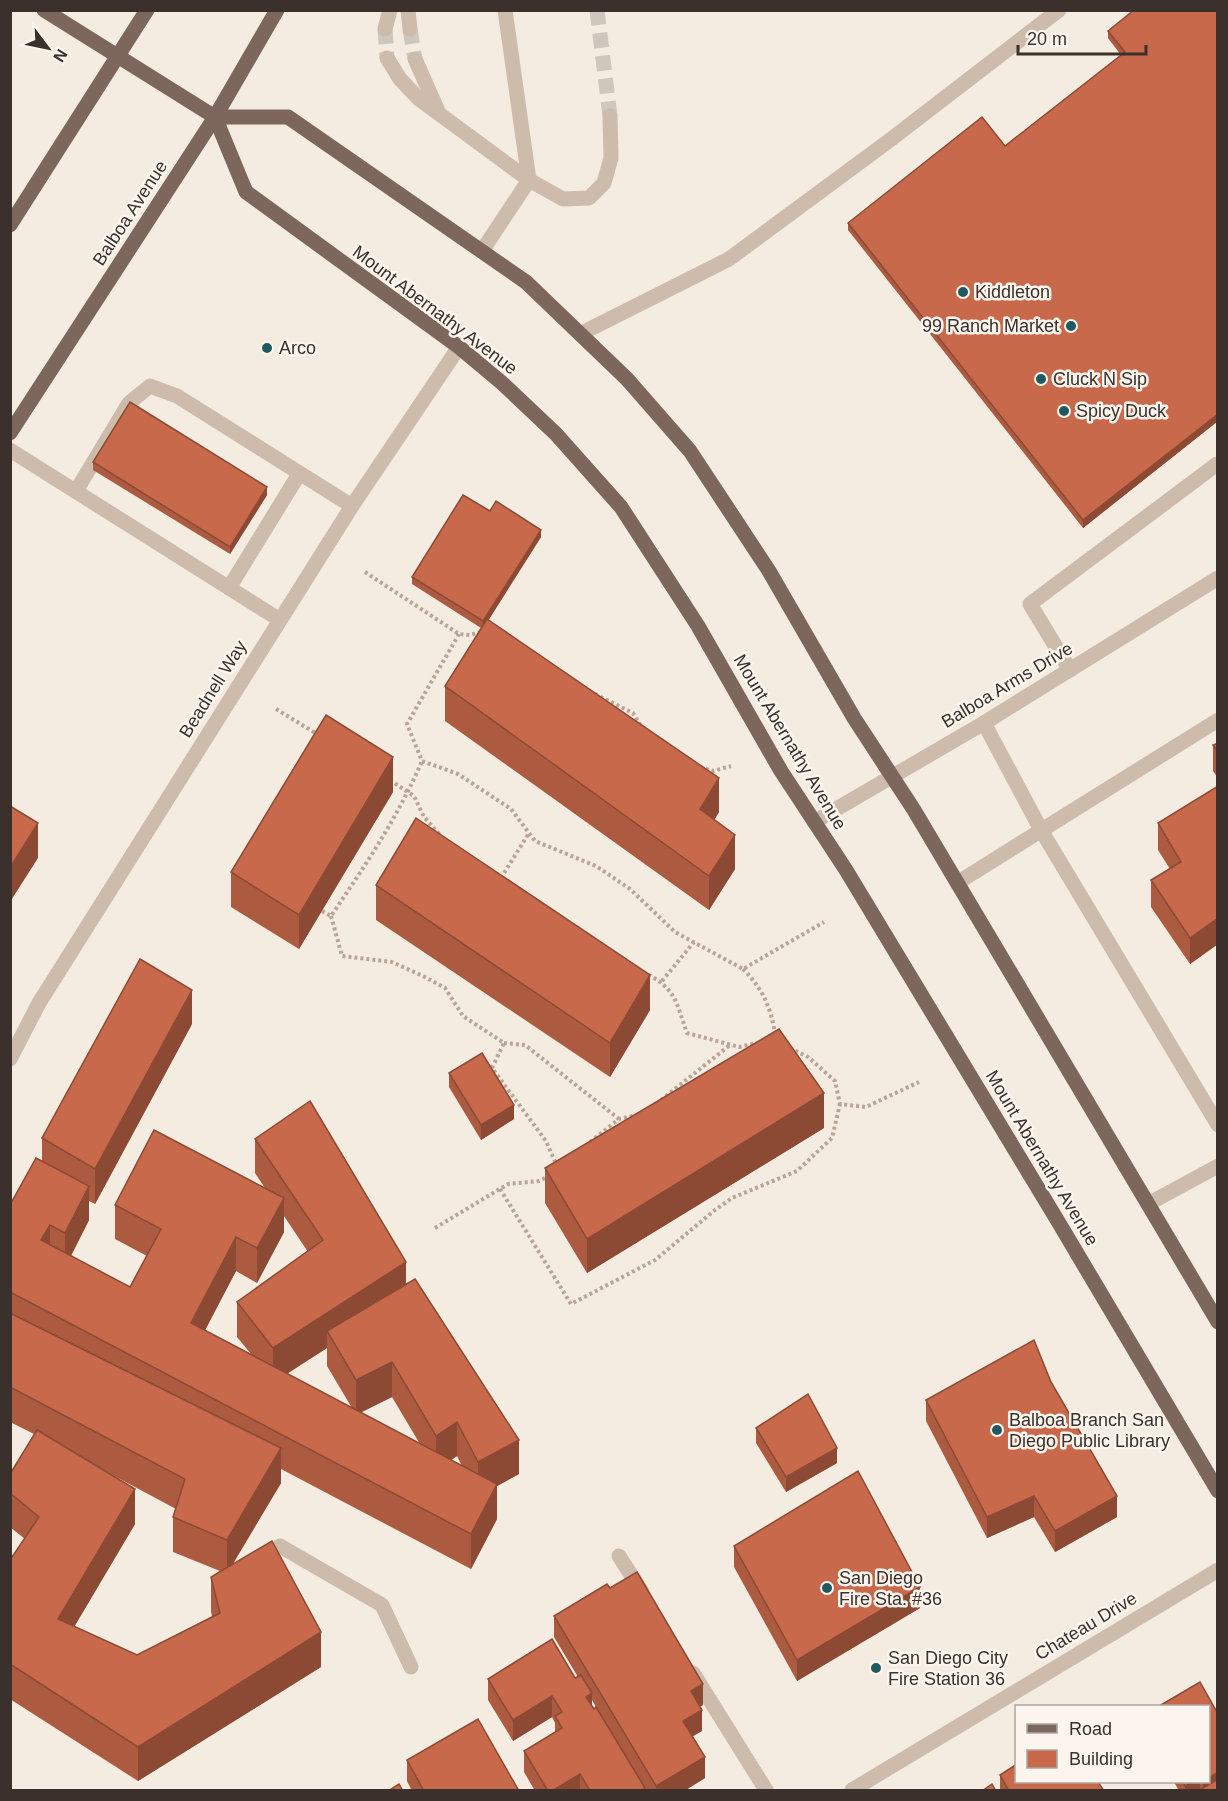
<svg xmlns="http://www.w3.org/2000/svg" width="1228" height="1801" font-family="Arial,sans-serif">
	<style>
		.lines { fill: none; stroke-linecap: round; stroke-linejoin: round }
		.minor-tunnel { stroke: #cfc6bd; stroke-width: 15; stroke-dasharray: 15 8; stroke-linecap: butt }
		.path { stroke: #b9a596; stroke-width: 4; stroke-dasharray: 3 3; stroke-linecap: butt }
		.minor { stroke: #cdbbac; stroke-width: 15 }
		.major { stroke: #7d675c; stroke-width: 15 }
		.wall { fill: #ac5a40; fill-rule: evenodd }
		.shaded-wall { fill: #8c4a34 }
		.building { fill: #c8694b; stroke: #8c4a34; stroke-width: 1.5 }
		.poi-dot { fill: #1f5a5e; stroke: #fbf5ee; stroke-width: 2 }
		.labels { text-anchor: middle; stroke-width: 5; stroke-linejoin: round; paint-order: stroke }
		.street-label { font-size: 18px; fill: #3b302b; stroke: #fbf5ee }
		.poi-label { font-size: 18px; fill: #3b302b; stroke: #fbf5ee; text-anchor: start }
	</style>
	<rect width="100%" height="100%" fill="#f4ebe1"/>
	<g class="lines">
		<g class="minor-tunnel">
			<polyline points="597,10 610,116"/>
			<polyline points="385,29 387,58"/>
			<polyline points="410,29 415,59"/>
		</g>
		<g class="path">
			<polyline points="365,572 459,634 470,635 483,631"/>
			<polyline points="459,634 407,724 422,761 458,774 511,809 535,841 596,866 630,889 675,932 743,969 824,922"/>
			<polyline points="595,694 633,713 641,726"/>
			<polyline points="276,709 317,734"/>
			<polyline points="700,767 713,771 731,766"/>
			<polyline points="390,780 414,796 424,817 440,835"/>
			<polyline points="501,878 529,833"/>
			<path d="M322,911L331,916C365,866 398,817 422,761"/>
			<polyline points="331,916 342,956 392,962 425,977 445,988 463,1016 504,1043 492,1068 546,1141 557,1166"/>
			<path d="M743,969C762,988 771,1007 775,1034"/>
			<path d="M643,972C677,989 675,1000 687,1033L739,1047L757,1043"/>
			<polyline points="662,981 694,942"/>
			<polyline points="504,1043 525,1045 619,1119"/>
			<polyline points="790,1048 808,1057 835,1081 840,1104 866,1107 919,1082"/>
			<polyline points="661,1100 730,1045"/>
			<polyline points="590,1142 619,1119 637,1115"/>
			<polyline points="500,1189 571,1304 655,1260 715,1210 732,1198 797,1171 832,1138 840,1104"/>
			<polyline points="435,1228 508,1184 539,1181 547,1177"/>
		</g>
		<g class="minor">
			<polyline points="408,10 410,29"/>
			<polyline points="505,10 529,180 563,199 589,198 604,183 611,158 610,116"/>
			<polyline points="385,29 390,10"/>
			<polyline points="387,58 400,79 419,99 529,180 482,251"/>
			<polyline points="415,59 438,111"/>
			<polyline points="580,334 729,259 890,140 1059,10"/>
			<polyline points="10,450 280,620"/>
			<polyline points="76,491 129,403 150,386 177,396 352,506"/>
			<polyline points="229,588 299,474"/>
			<polyline points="1070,670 1030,604 1217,464"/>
			<polyline points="984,723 1041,830 1218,1125"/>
			<polyline points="814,822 984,723 1218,578"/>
			<polyline points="957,883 1218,720"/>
			<polyline points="10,1059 39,1003 352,506 459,347"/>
			<polyline points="1148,1204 1218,1166"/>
			<polyline points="280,1546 382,1605 411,1667"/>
			<polyline points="619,1556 642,1592"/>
			<polyline points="693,1673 766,1790"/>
			<polyline points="852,1790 1218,1570"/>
		</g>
		<g class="major">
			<polyline points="44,10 215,117 288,117 526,282 627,379 690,451 769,571 854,718 914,810 1218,1322"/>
			<polyline points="215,117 246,192 459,347 502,383 556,434 621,507 698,626 781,771 846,870 1059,1223 1218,1491"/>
			<polyline points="10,225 147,10"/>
			<polyline points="10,433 215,117 277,10"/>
		</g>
	</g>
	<g class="wall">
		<polygon points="1218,10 1218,421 1083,528 848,230 848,223 1005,146 1121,55 1108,38 1108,31"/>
		<polygon points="93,462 267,495 230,554 93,470"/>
		<polygon points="490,511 541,537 488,620 719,812 714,820 735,869 709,910 445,721 445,686 481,628 412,584 412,577"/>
		<polygon points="1218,743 1218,778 1213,771 1213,745"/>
		<polygon points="1218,786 1218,944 1190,964 1151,907 1151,880 1170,869 1158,850 1158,823"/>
		<polygon points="393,792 299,949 231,907 231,872"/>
		<polygon points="376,885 650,1010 610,1077 376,920"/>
		<path d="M192,1024L95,1204L89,1201V1220L71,1256L130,1287L147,1256L115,1239V1205L265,1188L255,1173V1139L406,1284L519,1474L497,1486V1519L471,1569L281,1469V1483L232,1564L321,1667L138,1781L10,1699V1560L25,1539L10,1527V1474L34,1434L10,1422V1205L42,1161V1138ZM284,1216L308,1252L237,1302V1337L251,1354L205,1330L236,1271L257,1283L284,1232ZM327,1348V1366L352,1408L287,1373ZM392,1397L420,1444L361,1412ZM457,1456L462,1466L451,1460ZM107,1472L176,1509L173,1517V1552L220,1571L211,1577V1611L212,1617L137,1655L74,1627L135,1524Z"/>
		<polygon points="449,1073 514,1119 481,1140 449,1087"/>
		<polygon points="824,1128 587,1273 545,1203 545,1168"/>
		<polygon points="1051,1382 1117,1517 1055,1552 1034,1517 987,1538 926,1421 926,1400"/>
		<polygon points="756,1428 837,1463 786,1492 756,1443"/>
		<polygon points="734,1546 920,1608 797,1681 734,1567"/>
		<path d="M554,1616L703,1705L700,1707L702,1731L692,1736L705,1778L684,1791H646L645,1790V1791H535L524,1772V1751L555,1732V1723L552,1717L513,1741L488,1700V1679L575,1678L578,1677L554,1637ZM592,1700L596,1707L594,1709L592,1706Z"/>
		<polygon points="407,1760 519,1791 412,1791 407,1781"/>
		<polygon points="1000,1775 1017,1782 1104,1791 1000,1791"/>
		<polygon points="1174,1782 1209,1782 1218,1791 1179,1791"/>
	</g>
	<g class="shaded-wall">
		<polygon points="1218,414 1218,421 1083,528 1083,520"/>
		<polygon points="267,487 267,495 230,554 230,547"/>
		<polygon points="541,530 541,537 483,629 483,621"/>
		<polygon points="393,757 393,792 299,949 299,915"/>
		<polygon points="719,778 719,812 700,844 700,809"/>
		<polygon points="38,823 38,858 10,902 10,868"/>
		<polygon points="735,835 735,869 709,910 709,876"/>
		<polygon points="1218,918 1218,944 1190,964 1190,938"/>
		<polygon points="650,975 650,1010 610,1077 610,1043"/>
		<polygon points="192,990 192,1024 95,1204 95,1169"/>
		<polygon points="824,1093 824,1128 587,1273 587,1239"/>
		<polygon points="514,1105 514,1119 481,1140 481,1125"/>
		<polygon points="89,1186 89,1220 65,1267 65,1233"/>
		<polygon points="284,1198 284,1232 257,1283 257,1248"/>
		<polygon points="50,1225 50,1259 41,1240"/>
		<polygon points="236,1237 236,1271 191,1357 191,1323"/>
		<polygon points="406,1262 406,1296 327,1331 327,1348 273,1383 273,1348"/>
		<polygon points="392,1362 392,1397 356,1415 356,1380"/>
		<polygon points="457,1422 457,1456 436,1470 436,1436"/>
		<polygon points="519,1440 519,1474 497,1486 497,1519 471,1569 471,1534 478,1496 478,1462"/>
		<polygon points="281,1448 281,1483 227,1574 227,1540"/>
		<polygon points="837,1448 837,1463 786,1492 786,1477"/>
		<polygon points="135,1489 135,1524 58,1654 58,1619"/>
		<polygon points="1034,1496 1034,1517 987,1538 987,1517"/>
		<polygon points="1117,1496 1117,1517 1055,1552 1055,1531"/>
		<polygon points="920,1587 920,1608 797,1681 797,1660"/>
		<polygon points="321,1632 321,1667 138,1781 138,1747"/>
		<polygon points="703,1684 703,1705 691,1712 691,1691"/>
		<polygon points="592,1693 592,1714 586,1697"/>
		<polygon points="552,1696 552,1717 513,1741 513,1720"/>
		<polygon points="702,1710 702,1731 683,1742 683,1721"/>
		<polygon points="705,1757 705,1778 684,1791 656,1791 656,1786"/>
		<polygon points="1218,1772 1218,1787 1203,1791 1203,1782 1209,1782 1209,1778"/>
		<polygon points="580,1774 580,1791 552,1791"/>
		<polygon points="1193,1782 1200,1782 1200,1791 1185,1791 1185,1786"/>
	</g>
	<g class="building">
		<polygon points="1134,10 1218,10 1218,414 1083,520 848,223 982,117 1005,146 1125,52 1108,31"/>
		<polygon points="130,402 267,487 230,547 93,462"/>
		<polygon points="463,495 490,511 496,501 541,530 483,621 412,577"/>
		<polygon points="487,619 719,778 700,809 735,835 709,876 445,686"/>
		<polygon points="326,715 393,757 299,915 231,872"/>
		<polygon points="1218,743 1218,752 1213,745"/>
		<polygon points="1218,786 1218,918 1190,938 1151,880 1181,862 1158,823"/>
		<polygon points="10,806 38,823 10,868"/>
		<polygon points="416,818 650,975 610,1043 376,885"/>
		<polygon points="140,959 192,990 95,1169 42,1138"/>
		<polygon points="779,1029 824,1093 587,1239 545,1168"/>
		<polygon points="482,1053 514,1105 481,1125 449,1073"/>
		<polygon points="310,1101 406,1262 273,1348 237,1302 323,1240 255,1139"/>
		<polygon points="154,1130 284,1198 257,1248 236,1237 191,1323 497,1484 471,1534 10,1292 10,1205 36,1158 89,1186 65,1233 50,1225 41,1240 130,1287 161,1229 115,1205"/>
		<polygon points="415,1279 519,1440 478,1462 457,1422 436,1436 392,1362 356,1380 327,1331"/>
		<polygon points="10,1313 281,1448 227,1540 173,1517 185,1479 10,1387"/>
		<polygon points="1034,1340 1051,1382 1117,1496 1055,1531 1034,1496 987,1517 926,1400"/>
		<polygon points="808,1394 837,1448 786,1477 756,1428"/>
		<polygon points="37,1430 135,1489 58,1619 137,1655 220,1613 211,1577 272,1541 321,1632 138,1747 10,1664 10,1560 39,1517 10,1493 10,1474"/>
		<polygon points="858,1471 920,1587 797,1660 734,1546"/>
		<polygon points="637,1572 703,1684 691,1691 702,1710 683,1721 705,1757 656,1786 554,1616 607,1584 610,1588"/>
		<polygon points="552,1639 575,1678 581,1675 592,1693 586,1697 594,1709 596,1707 645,1788 641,1791 590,1791 580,1774 552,1791 548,1791 524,1751 562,1728 555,1716 562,1712 552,1696 513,1720 488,1679"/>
		<polygon points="1200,1682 1218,1714 1218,1772 1209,1778 1209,1707 1159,1706"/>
		<polygon points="478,1719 519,1791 424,1791 407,1760"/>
		<polygon points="1017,1764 1017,1782 1098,1782 1104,1791 1009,1791 1000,1775"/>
		<polygon points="1218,1779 1218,1791 1198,1791"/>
		<polygon points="1183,1782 1193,1782 1185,1786"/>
		<polygon points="399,1784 403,1791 388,1791"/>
		<polygon points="992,1784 996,1791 982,1791"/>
	</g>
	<g class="poi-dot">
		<circle cx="963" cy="292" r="6"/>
		<circle cx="1071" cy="326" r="6"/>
		<circle cx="267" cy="348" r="6"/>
		<circle cx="1041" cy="379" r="6"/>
		<circle cx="1064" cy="411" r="6"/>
		<circle cx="997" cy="1430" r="6"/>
		<circle cx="827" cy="1588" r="6"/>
		<circle cx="876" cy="1668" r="6"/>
	</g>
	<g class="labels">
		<g class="street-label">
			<text transform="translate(130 213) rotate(-57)" y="6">Balboa Avenue</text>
			<text transform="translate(435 310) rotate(37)" y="6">Mount Abernathy Avenue</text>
			<text transform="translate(1007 685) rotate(-31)" y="6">Balboa Arms Drive</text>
			<text transform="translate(213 689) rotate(-58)" y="6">Beadnell Way</text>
			<text transform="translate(790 742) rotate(59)" y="6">Mount Abernathy Avenue</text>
			<text transform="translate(1042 1158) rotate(59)" y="6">Mount Abernathy Avenue</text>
			<text transform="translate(1086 1626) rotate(-31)" y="6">Chateau Drive</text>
		</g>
		<g class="poi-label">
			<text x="975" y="298">Kiddleton</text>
			<text x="1059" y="332" text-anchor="end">99 Ranch Market</text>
			<text x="279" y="354">Arco</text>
			<text x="1053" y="385">Cluck N Sip</text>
			<text x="1076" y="417">Spicy Duck</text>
			<text x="1009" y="1426">Balboa Branch San<tspan x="1009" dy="21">Diego Public Library</tspan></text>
			<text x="839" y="1584">San Diego<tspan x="839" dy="21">Fire Sta. #36</tspan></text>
			<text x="888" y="1664">San Diego City<tspan x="888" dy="21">Fire Station 36</tspan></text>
		</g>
	</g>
	<rect width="1228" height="1801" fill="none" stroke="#3b302b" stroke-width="24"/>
	<rect x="1015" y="1705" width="195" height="78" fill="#fbf5ee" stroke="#aea6a0" stroke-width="1.5"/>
	<rect x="1027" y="1724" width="30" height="9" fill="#7d675c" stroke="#aea6a0" stroke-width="1.5"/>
	<text x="1069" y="1735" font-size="18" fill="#3b302b">Road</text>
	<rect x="1027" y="1750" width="30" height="18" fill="#c8694b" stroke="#aea6a0" stroke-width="1.5"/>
	<text x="1069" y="1765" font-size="18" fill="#3b302b">Building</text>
	<g transform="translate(48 48) rotate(122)" stroke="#fbf5ee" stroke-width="4.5" paint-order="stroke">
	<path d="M0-4.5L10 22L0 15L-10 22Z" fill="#3b302b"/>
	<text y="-9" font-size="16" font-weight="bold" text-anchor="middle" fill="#3b302b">N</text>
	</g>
	<path d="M1018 45v9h128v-9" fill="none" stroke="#3b302b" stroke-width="3"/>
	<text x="1027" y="45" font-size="18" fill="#3b302b" stroke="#fbf5ee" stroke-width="4.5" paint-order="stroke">20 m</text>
</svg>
